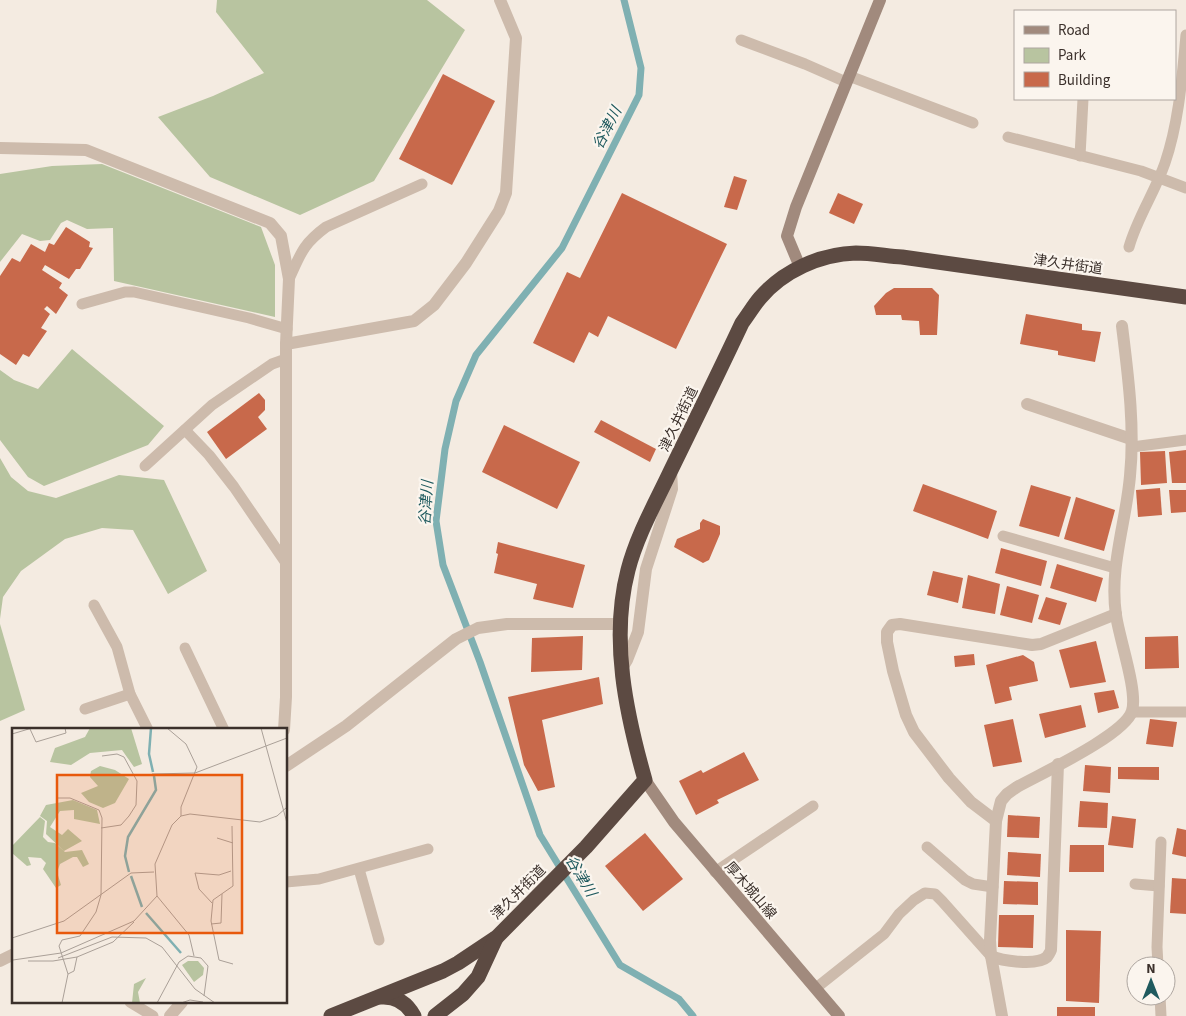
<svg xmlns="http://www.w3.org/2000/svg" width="1186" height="1016" font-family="'Source Sans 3','Noto Sans JP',sans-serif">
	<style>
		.green { fill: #b8c4a0 }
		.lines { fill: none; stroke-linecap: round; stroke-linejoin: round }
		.stream { stroke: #7fb0b2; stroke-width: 7 }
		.building { fill: #c8694b }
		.lane { stroke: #cdbbac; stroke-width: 11 }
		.street { stroke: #cdbbac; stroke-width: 12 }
		.secondary { stroke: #a18a7d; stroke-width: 12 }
		.highway { stroke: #5c4a42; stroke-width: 15 }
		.labels { text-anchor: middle; stroke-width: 4.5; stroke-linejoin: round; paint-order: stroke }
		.street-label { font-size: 14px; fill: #3b302b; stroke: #fbf5ee }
		.water-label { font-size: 15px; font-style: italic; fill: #1f5a5e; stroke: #fbf5ee }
		.inset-river { fill: none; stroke: #7fb0b2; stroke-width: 2.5 }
		.inset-road { fill: none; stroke: #aaa098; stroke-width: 1 }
		.view { fill: #e8590c; fill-opacity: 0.15; stroke: #e8590c; stroke-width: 2.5 }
		.inset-edge { fill: none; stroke: #3b302b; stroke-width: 2.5 }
	</style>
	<rect width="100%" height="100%" fill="#f4ebe1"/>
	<g class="green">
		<polygon points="217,0 427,0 465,30 374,181 300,215 210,177 158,117 213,96 264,73 216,12"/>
		<polygon points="102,164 261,227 275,265 275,317 114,281 113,228 87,229 67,220 61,223 50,240 40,241 22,234 0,262 0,174 52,166"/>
		<polygon points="72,349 164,426 148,445 44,486 28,477 0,440 0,370 14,380 38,389"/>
		<polygon points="0,458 11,477 28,491 56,498 119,475 164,480 207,571 168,594 133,530 102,528 65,539 21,571 3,597 0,619"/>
		<polygon points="0,624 25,710 0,721"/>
	</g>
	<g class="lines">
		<polyline class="stream" points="624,0 641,68 639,95 562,248 476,355 456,401 445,449 436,521 443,565 480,662 540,835 620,965 679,999 693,1016"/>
	</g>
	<g class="building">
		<polygon points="443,74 495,101 452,185 399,159"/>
		<polygon points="734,176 747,180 737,210 724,207"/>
		<polygon points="622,193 727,244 676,349 608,316 598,337 589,332 574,363 533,343 567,272 580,278"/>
		<polygon points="838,193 863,204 854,224 829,213"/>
		<polygon points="66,227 90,242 89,247 93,248 80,269 76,269 69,279 45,265 42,270 62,283 59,288 68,295 56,314 47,306 44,309 50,314 41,328 47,331 29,357 23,354 16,365 0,354 0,276 12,258 20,262 31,244 45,252 49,243 54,245"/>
		<polygon points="894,288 932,288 939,295 937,335 920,335 919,321 902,320 901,315 876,315 874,306 886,293"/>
		<polygon points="1026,314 1082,324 1082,330 1101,332 1095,362 1058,355 1058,351 1020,344"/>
		<polygon points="259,393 265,400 265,410 258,417 267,429 226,459 207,432"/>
		<polygon points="601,420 656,449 650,462 594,432"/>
		<polygon points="504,425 580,462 557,509 482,472"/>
		<polygon points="1186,450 1186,483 1172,483 1169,452"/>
		<polygon points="1165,451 1167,483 1141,485 1140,452"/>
		<polygon points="923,484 997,511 988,539 913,511"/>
		<polygon points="1031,485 1071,497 1059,537 1019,526"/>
		<polygon points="1160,488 1162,515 1138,517 1136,490"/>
		<polygon points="1169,490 1186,490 1186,512 1171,513"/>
		<polygon points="1076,497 1115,510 1104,551 1064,539"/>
		<polygon points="703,519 720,526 720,534 709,560 703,563 674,547 677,539 700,529 700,523"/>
		<polygon points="498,542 585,565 573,608 533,599 537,584 494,573 498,554 496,553"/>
		<polygon points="1001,548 1047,561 1041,586 995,573"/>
		<polygon points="1057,564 1103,578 1096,602 1050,588"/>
		<polygon points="933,571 963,578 958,603 927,595"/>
		<polygon points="968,575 1000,584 995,614 962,608"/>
		<polygon points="1007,586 1039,595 1032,623 1000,615"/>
		<polygon points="1046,597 1067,603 1060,625 1038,619"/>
		<polygon points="583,636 582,670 531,672 532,638"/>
		<polygon points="1178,636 1179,668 1145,669 1145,637"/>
		<polygon points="1096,641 1106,682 1070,688 1059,650"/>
		<polygon points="974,654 975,665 955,667 954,656"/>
		<polygon points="1023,655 1034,662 1038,681 1009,687 1012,700 995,704 986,665"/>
		<polygon points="599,677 603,704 542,720 555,787 538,791 524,765 508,697"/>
		<polygon points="1114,690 1119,708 1098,713 1094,693"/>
		<polygon points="1081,705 1086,727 1045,738 1039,714"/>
		<polygon points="1013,719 1022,762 993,767 984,725"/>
		<polygon points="1150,719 1177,722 1173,747 1146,744"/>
		<polygon points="744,752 759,780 717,800 719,803 696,815 679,781 701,770 703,773"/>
		<polygon points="1085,765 1111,767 1110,793 1083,791"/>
		<polygon points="1118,767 1159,767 1159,780 1118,779"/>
		<polygon points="1080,801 1108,803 1107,828 1078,827"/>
		<polygon points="1008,815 1040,817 1039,838 1007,837"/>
		<polygon points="1112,816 1136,819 1133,848 1108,845"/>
		<polygon points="1177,828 1186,830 1186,857 1172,854"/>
		<polygon points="645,833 683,879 643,911 605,866"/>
		<polygon points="1070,845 1104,845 1104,872 1069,872"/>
		<polygon points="1008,852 1041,854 1040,877 1007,875"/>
		<polygon points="1172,878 1186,879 1186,914 1170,913"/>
		<polygon points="1004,881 1038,882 1038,905 1003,904"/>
		<polygon points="999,915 1034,915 1033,948 998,947"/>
		<polygon points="1066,930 1101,931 1099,1003 1066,1001"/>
		<rect x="1057" y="1007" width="38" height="9"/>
	</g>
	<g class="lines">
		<g class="lane">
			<polyline points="741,40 805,64 846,82"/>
			<polyline points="849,76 973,123"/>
			<polyline points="1008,137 1141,171 1186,188"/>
			<polyline points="1080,156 1083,99"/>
			<path d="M1129,247C1137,218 1155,192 1165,163C1179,122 1182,78 1186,35"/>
			<path d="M289,279C301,253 303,244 326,227L422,184"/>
			<polyline points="82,304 125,292 134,292 249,318 287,329"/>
			<polyline points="185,430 209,455 234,487 286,563"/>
			<polyline points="1132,447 1186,440"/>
			<polyline points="145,466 212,405 272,364 286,359"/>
			<polyline points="1003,536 1115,568"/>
			<polyline points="94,605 117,647 130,694 148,730"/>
			<polyline points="185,648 224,730"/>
			<polyline points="85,709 130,694"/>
			<polyline points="1132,712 1186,712"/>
			<polyline points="927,847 965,880 973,884 993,887"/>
			<polyline points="359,869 379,940"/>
			<polyline points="715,872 813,806"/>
			<polyline points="286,882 319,879 428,849"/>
			<polyline points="1135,884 1159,886"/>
			<polyline points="1158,966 1157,947 1161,842"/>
			<polyline points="816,988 884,934 899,914 914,900 925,893 935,894 942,901 991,956"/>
			<polyline points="1160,996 1161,1016"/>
			<polyline points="130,1002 153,1016"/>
		</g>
		<g class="street">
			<polyline points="0,148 86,150 270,223 281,236 289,279 286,344 286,697 284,730"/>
			<polyline points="286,344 414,321 434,305 466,263 499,211 506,193 516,38 500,0"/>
			<polyline points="1027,404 1131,439"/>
			<polyline points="622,668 627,660 638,632 646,569 672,489 671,470"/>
			<polyline points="286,766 346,726 456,639 478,628 507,624 621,624"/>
			<polyline points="996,821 971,802 949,778 914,732 906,715 893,671 887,642 887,632 892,625 900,624 1032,645 1041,644 1116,614"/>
			<path d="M991,956C1002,961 1037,966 1047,957C1047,957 1051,951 1051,950L1058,764"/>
			<polyline points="0,961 14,954"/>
			<polyline points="170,1016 182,1002"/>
			<path d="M1002,1016L991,956L990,940L996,821L1001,801L1007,794L1017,787C1040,774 1125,735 1132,711C1138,691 1119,638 1116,615C1109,567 1126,523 1130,476C1135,426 1128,375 1122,326"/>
		</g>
		<g class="secondary">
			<polyline points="800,267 787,236 796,207 880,0"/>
			<polyline points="645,780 674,822 839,1016"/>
		</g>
		<g class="highway">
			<path d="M381,997C396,996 407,1003 414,1016"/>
			<path d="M331,1016L443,971L458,963L497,937L586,847L645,780C626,713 610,639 628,570C637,535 656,502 671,470C695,421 719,372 742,323C748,315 754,305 760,298C783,271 820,254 856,253C871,253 887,256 902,257L1186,297"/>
			<polyline points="435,1016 463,994 478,977 496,938"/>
		</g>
	</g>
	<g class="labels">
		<g class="street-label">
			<text transform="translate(1068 264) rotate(8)" y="5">津久井街道</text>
			<text transform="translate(678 419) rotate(-64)" y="5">津久井街道</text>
			<text transform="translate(751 890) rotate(49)" y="5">厚木城山線</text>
			<text transform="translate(518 892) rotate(-45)" y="5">津久井街道</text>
		</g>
		<g class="water-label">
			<text transform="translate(607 128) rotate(-63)" y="5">谷津川</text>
			<text transform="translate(426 503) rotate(-86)" y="5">谷津川</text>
			<text transform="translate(581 876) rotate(59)" y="5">谷津川</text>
		</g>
	</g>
	<g transform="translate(12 728)">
		<rect width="275" height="275" fill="#f4ebe1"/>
		<path d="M78,0H119L130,36L122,39L110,22L78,25L59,37L38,34L43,20L73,9ZM88,38L103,42L117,51L103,75L91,80L77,74L69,65L86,58L78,49L79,43ZM61,72L85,82L88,96L62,91V82L48,83L38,99L50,107L56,101L70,113L52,123L34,106L35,93L28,88L34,77ZM28,89L33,93L31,109L36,114L43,115L53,124L70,122L77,136L71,139L65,129H61L48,136L45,144L49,157L44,160L31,141L34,135L29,130L16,129L19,137L15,138L0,125V118ZM176,233H186L192,240L191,247L182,254L170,237ZM134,250L126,264L128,275H120L122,256Z" fill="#b8c4a0"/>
		<path class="inset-river" d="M139,0L137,26L141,44M117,144L113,128L116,109L144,62L142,48M119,148L130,179M134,185L169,225"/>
		<path class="inset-road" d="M155,0L174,16L185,39L169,79V88M249,0L275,95M18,1L24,14L54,5L53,0M0,6L20,0M140,46L183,45L275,10M44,70H58L87,82L90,90L89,167L84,184L68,208L50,212L47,218L56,246L62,243L65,229M220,98L221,158L201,172L199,193L207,232L221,236M89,100L109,97L117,88L124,77L125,53L112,29L105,26L90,28M205,110L221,115M145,168L177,207L182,228M200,175L187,161L183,145L207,147L219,143M199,196L209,195L210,166M0,210L52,193L119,145L142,144M46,230L100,209L134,210L150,219L183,261L203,275M1,232L49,225L122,193L145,168L143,136L160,97L169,88L178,86L248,94L265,88L275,79M16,233H41L65,229L101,214L122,194M50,275L56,246M145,275L167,234L176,228L189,230L196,238L192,268M169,275L178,272L191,274"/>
		<path class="view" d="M45,47H230V205H45Z"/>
		<rect width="275" height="275" class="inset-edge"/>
	</g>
	<rect x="1014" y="10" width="162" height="90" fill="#fbf5ee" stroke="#aea6a0"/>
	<rect x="1024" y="26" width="25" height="8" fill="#a18a7d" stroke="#aea6a0"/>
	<text x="1058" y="35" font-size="15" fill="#3b302b">Road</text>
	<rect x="1024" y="48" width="25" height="15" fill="#b8c4a0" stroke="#aea6a0"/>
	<text x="1058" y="60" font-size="15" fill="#3b302b">Park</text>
	<rect x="1024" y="72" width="25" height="15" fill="#c8694b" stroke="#aea6a0"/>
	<text x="1058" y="85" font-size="15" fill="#3b302b">Building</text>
	<g transform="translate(1151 981)"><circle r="24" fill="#fbf5ee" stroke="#aea6a0"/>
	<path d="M0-4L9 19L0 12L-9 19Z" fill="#1f5a5e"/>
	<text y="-8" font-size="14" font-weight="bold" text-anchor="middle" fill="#3b302b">N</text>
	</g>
</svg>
